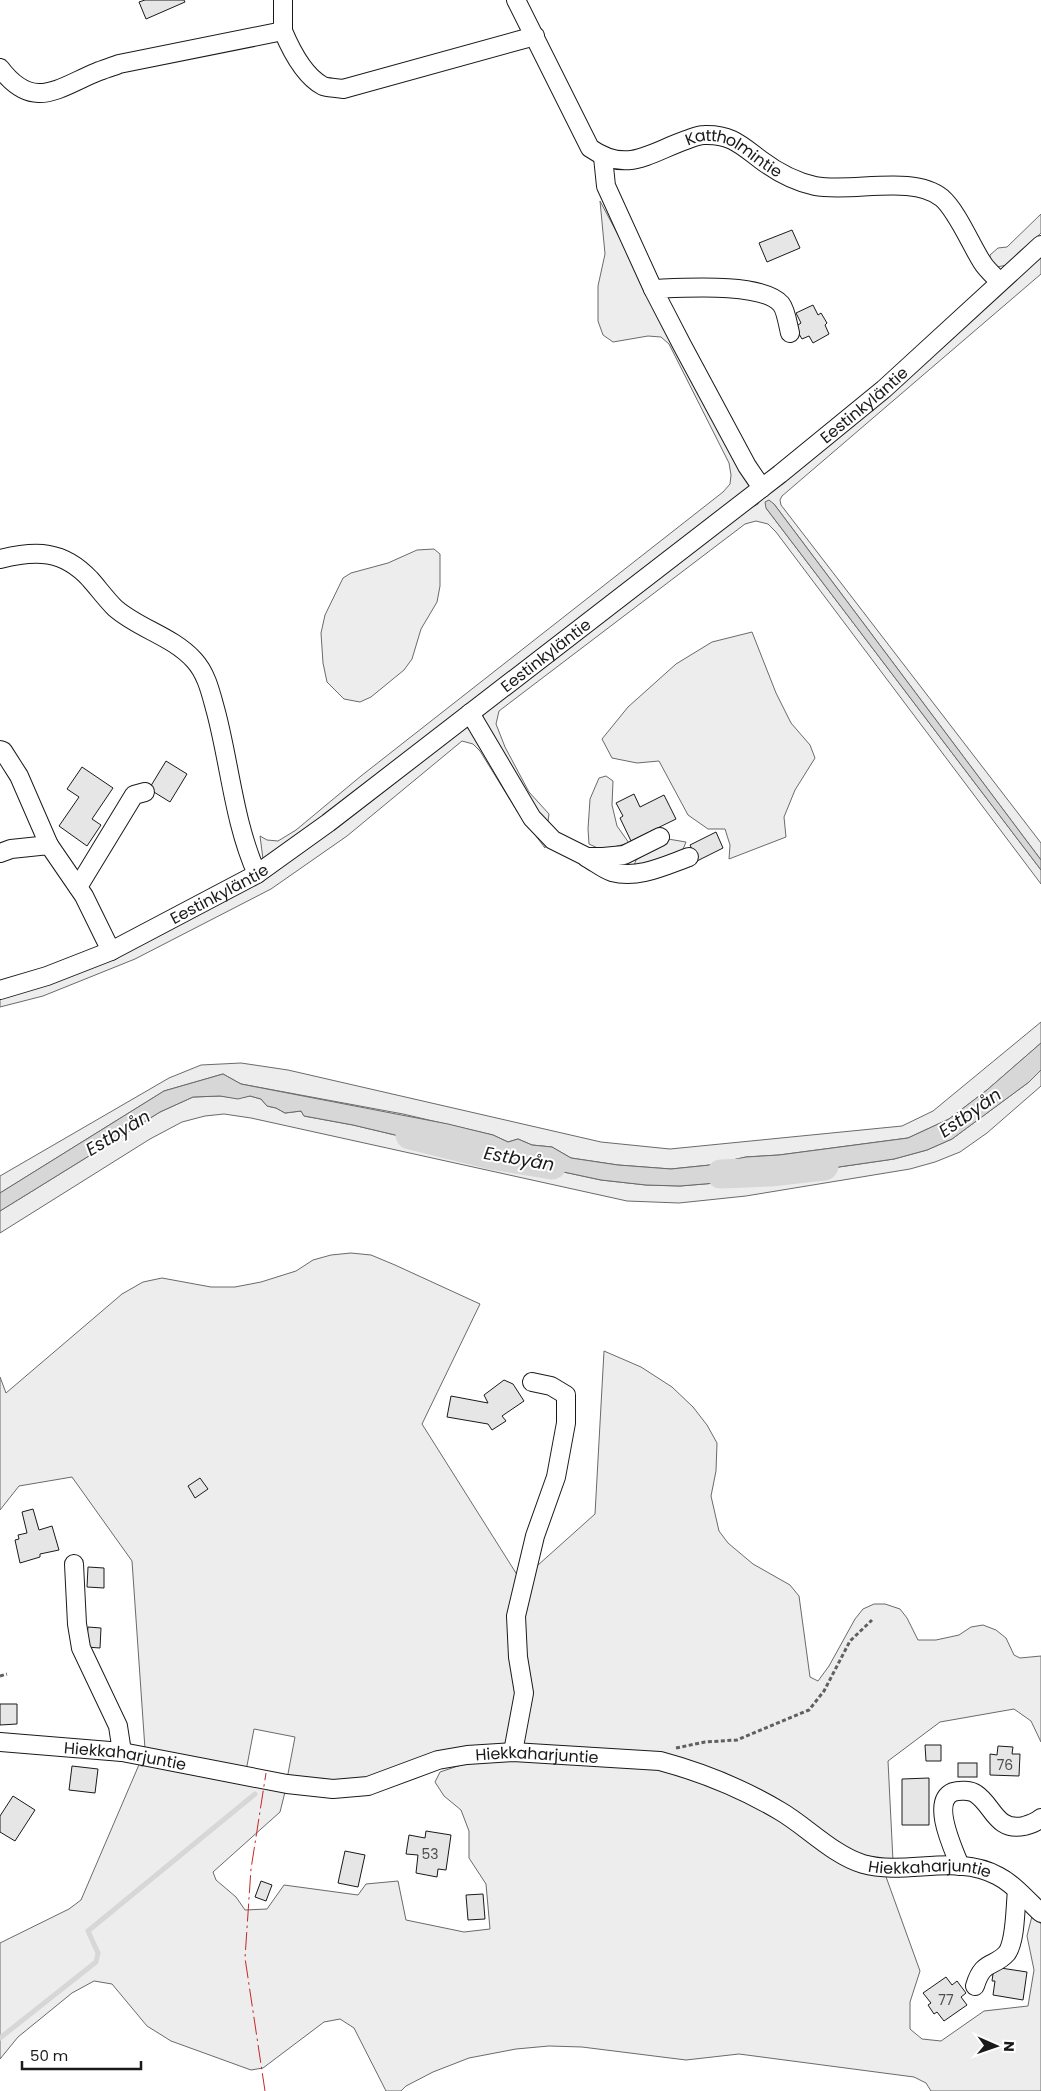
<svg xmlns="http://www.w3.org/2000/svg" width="1041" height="2091" font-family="Poppins,sans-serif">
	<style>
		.built { fill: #ededed; stroke: #6a6a6a }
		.water { fill: #d7d7d7; stroke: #6a6a6a }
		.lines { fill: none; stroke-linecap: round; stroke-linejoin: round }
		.stream { stroke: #d7d7d7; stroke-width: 5 }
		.river { stroke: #d7d7d7; stroke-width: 29 }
		.building { fill: #e6e6e6; stroke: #1a1a1a }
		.minor-casing { stroke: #1a1a1a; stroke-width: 20 }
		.path { stroke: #5f5f5f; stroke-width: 3; stroke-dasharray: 4 2.5; stroke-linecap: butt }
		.minor { stroke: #fff; stroke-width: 18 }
		.power { stroke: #c62828; stroke-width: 1; stroke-dasharray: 18 4 2.5 4; stroke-linecap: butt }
		.labels { text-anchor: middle; stroke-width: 4; stroke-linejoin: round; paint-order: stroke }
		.number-label { font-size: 14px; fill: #4d4d4d }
		.street-label { font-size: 16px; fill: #1a1a1a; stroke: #fff }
		.water-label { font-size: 18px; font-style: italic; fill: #1a1a1a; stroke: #fff }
	</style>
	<rect width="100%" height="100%" fill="#fff"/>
	<g class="built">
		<polygon points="600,201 751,484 749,489 305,832 263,859 260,836 267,840 278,841 296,830 361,776 723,492 730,484 731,475 729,463 669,344 661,337 648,336 613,342 603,335 598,321 598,286 605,254"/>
		<polygon points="1041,214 1041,233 1007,265 997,267 990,263 990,255 998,248 1007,247"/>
		<polygon points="1041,256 1041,274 782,496 780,500 781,505 1041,843 1041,860 774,504 766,508 1041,870 1041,884 776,532 768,524 756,521 745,524 499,711 496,724 505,747 529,792 549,814 547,829 482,720 484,711 740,514 758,504 761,498"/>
		<polygon points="434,549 440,554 440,586 437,602 421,629 412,659 404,670 371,697 360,702 344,699 327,682 323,663 321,633 325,615 343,578 351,573 388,563 417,550"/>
		<polygon points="752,632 776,693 791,723 810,745 815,758 795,790 784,817 786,837 729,859 730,845 725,829 708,829 688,815 659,761 637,763 612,758 602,739 628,707 676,664 712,642"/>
		<polygon points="466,727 474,732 546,838 545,848 517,811 480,751 473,744 462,741 347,836 271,889 135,959 43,996 0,1007 0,998 91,968 181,924 237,893 280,866 354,814 458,730"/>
		<polygon points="606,776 613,781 612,805 617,826 629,843 602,850 589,844 588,829 590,799 599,778"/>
		<polygon points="668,839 686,842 681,854 633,868 636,860"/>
		<polygon points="1041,1022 1041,1043 1033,1050 987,1090 949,1119 908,1138 779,1155 746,1157 710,1165 671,1169 618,1165 571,1158 552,1147 532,1145 518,1139 508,1142 493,1135 403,1114 241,1084 223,1074 164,1091 0,1193 0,1176 169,1078 201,1065 241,1063 288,1070 601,1142 670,1149 902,1126 933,1111"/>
		<polygon points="1041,1070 1041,1086 987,1133 960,1152 935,1162 910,1169 746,1196 679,1203 627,1201 251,1118 224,1114 205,1116 182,1122 150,1139 0,1233 0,1211 160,1112 193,1097 220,1096 238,1098 250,1096 261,1099 267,1106 276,1108 285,1113 301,1111 304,1116 353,1125 433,1144 481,1146 497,1154 545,1168 601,1180 646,1185 680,1186 728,1182 766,1170 825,1169 894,1159 927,1150 952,1139 1029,1082"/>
		<polygon points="351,1253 371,1255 395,1265 480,1304 422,1424 521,1581 518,1697 508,1749 362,1781 287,1779 295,1737 254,1729 246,1771 145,1749 132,1561 72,1477 19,1486 0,1510 0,1377 6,1393 122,1294 143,1282 162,1278 211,1287 235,1287 261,1282 296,1271 313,1260 331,1255"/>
		<polygon points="604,1351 641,1367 672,1387 693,1407 707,1425 717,1443 716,1471 711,1496 719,1531 728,1543 753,1564 790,1585 799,1596 810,1677 818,1681 829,1666 855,1619 863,1609 874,1604 885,1604 900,1609 907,1618 918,1640 936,1640 959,1635 971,1627 983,1625 996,1630 1006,1638 1014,1655 1020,1658 1041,1656 1041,1742 1031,1721 1014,1709 940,1722 888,1761 893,1861 863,1858 720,1775 519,1747 521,1619 528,1574 595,1514"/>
		<polygon points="141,1760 286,1788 280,1812 213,1872 216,1880 236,1897 245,1910 267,1909 284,1885 358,1895 366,1884 398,1881 406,1920 464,1932 490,1929 486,1884 469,1858 469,1831 461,1810 444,1796 435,1782 440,1772 464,1764 523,1760 661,1769 711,1787 776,1815 885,1874 920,1971 910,2002 910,2029 922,2039 941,2041 984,2011 1028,2006 1034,1970 1027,1936 1032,1916 1041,1924 1041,2091 931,2091 926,2083 914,2077 739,2054 686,2060 582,2047 549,2046 516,2049 469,2058 433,2072 406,2086 401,2091 386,2091 354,2028 340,2019 324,2022 263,2068 251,2070 171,2041 147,2026 112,1984 94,1981 72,1993 18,2037 0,2059 0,1943 69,1909 81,1900"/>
	</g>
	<g class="water">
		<polygon points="769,500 774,504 1041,860 1041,870 766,508 765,502"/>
		<polygon points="1041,1043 1041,1070 1029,1082 952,1139 927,1150 894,1159 825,1169 766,1170 728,1182 680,1186 646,1185 601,1180 545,1168 497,1154 481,1146 433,1144 353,1125 304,1116 301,1111 285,1113 276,1108 267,1106 261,1099 250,1096 238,1099 220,1096 193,1097 160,1112 0,1211 0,1193 164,1091 223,1074 241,1084 448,1124 493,1135 508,1142 518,1139 532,1145 552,1147 571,1158 618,1165 671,1169 710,1165 746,1157 779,1155 908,1138 949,1119 987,1090"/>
	</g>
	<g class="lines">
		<polyline class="stream" points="0,2038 96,1962 98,1953 88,1931 255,1794"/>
		<g class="river">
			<polyline points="410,1135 491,1155 552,1165"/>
			<polyline points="721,1174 770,1172 824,1166"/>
		</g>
	</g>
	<g class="building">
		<polygon points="145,0 184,0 185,2 146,19 139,2"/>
		<polygon points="792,230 800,248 767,262 759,243"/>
		<polygon points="813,305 818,315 821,313 827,323 825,325 829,334 813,343 809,336 802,339 795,327 801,323 796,313"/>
		<polygon points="166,761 187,774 170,802 149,789"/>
		<polygon points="82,767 113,788 92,819 101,825 87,846 59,826 79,797 67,789"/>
		<polygon points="634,794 640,807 664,795 676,819 631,841 620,818 623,816 616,803"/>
		<polygon points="716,832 723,848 697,861 690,845"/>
		<polygon points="504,1380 513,1384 524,1401 502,1416 506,1421 492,1430 488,1424 447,1417 451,1396 488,1403 484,1395"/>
		<polygon points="200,1478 208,1489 195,1498 188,1486"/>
		<polygon points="33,1509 39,1530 52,1526 59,1550 40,1554 40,1557 20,1563 15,1540 19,1539 18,1535 27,1533 22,1512"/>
		<polygon points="88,1567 104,1568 104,1588 87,1587"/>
		<polygon points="88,1627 101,1628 100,1648 86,1647"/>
		<polygon points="0,1704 17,1704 17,1724 0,1725"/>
		<polygon points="925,1745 941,1745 941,1761 926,1761"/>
		<polygon points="998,1746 1013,1747 1012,1754 1020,1754 1019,1776 990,1775 990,1754 997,1755"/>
		<rect x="958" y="1763" width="19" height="14"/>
		<polygon points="72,1766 98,1769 95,1793 69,1790"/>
		<polygon points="929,1778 929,1825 902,1825 902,1779"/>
		<polygon points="13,1796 35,1810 15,1841 0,1832 0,1816"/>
		<polygon points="426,1831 451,1835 446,1870 438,1869 437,1877 416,1873 418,1855 406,1854 409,1835 425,1838"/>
		<polygon points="345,1851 365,1855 358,1887 338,1883"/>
		<polygon points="261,1881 272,1885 266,1901 255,1897"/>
		<polygon points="483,1894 485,1919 468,1920 466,1895"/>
		<polygon points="994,1967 1027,1972 1023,2000 993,1995 995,1981 992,1981"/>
		<polygon points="946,1977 952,1985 957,1981 966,1993 961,1997 967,2005 944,2021 937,2012 934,2014 928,2005 931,2003 923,1993"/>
	</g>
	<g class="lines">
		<defs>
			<g id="minor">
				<polyline points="283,0 283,31"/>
				<path id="s1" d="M516,0L590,148C627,174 649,153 686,140C692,138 698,135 704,135C731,134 741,145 761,160C777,172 796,182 815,186C852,193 913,174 942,198C957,211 971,245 982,262C986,269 994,276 1000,282"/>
				<path d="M0,68C33,112 58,88 97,72C104,69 112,67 119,64L283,31C291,50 304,76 323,86C329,88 338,88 343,89L535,36"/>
				<polyline points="603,157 606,186 653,289"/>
				<path d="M762,488L747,466L682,345L653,289C682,288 762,282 781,304C786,310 788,325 790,333"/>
				<path d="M0,559C36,550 63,550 90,579C98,588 106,599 115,608C139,629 172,636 194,660C207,674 211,694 216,712C230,765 234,823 257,874"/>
				<polyline points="470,713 532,818 553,840 587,857 603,857 624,855 660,837"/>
				<polyline points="0,750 3,751 19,776 49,845"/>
				<polyline points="0,853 11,849 49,845 84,896 111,951"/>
				<path d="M587,858C595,862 603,869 612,872C638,879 664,866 689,857"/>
				<polyline points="78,887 134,795 145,792"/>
				<path id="s2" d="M0,990L47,976L111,951L257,874L328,823L780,474L884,389L1041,245"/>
				<polyline points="74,1564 77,1624 81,1648 118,1726 122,1752"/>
				<path id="s3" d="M0,1742L122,1752L287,1784L333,1789L368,1786L438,1760L467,1755L513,1752L660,1761C701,1772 743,1789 780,1811C806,1826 833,1855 863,1864C906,1876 957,1853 998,1876C1014,1884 1028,1901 1041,1913"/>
				<polyline points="513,1752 524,1693 518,1657 516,1616 535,1536 556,1477 566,1423 566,1395 551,1386 532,1382"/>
				<path d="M960,1866C954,1850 930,1802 953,1792C959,1790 971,1790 976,1794C993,1805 996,1832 1024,1826C1031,1824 1035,1823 1041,1818"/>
				<path d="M975,1986C983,1959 994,1968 1007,1953C1016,1940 1015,1907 1017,1891"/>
			</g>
		</defs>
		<use href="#minor" class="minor-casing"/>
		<g class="path">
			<polyline points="0,1676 7,1674"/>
			<polyline points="676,1748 705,1742 737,1740 809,1710 824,1691 850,1641 872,1620"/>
		</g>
		<use href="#minor" class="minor"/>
		<polyline class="power" points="265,2091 245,1958 251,1869 266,1773"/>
	</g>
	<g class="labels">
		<g class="number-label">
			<text x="1005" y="1770">76</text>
			<text x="430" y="1859">53</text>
			<text x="946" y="2005">77</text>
		</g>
		<g class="street-label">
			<text dy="6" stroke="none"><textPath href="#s1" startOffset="321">Kattholmintie</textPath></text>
			<text dy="6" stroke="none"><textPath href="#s2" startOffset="1050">Eestinkyläntie</textPath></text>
			<text dy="6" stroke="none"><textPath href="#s2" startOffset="645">Eestinkyläntie</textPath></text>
			<text dy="6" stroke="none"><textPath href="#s2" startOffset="240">Eestinkyläntie</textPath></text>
			<text dy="6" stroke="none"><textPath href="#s3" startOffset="126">Hiekkaharjuntie</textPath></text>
			<text dy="6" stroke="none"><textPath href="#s3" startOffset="546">Hiekkaharjuntie</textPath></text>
			<text dy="6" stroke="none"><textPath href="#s3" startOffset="966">Hiekkaharjuntie</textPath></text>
		</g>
		<g class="water-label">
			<text transform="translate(970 1113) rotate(-35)" y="6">Estbyån</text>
			<text transform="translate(118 1133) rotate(-31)" y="6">Estbyån</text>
			<text transform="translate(519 1159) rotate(10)" y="6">Estbyån</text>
		</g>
	</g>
	<g transform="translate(996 2046) rotate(92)" stroke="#ffffff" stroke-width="4" paint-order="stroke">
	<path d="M0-4L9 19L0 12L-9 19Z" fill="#1a1a1a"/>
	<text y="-8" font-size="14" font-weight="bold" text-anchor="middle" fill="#1a1a1a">N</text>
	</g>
	<path d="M22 2061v8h119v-8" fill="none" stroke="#1a1a1a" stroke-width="2.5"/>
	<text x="30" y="2061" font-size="15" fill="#1a1a1a" stroke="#ffffff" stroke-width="4" paint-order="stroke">50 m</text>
</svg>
